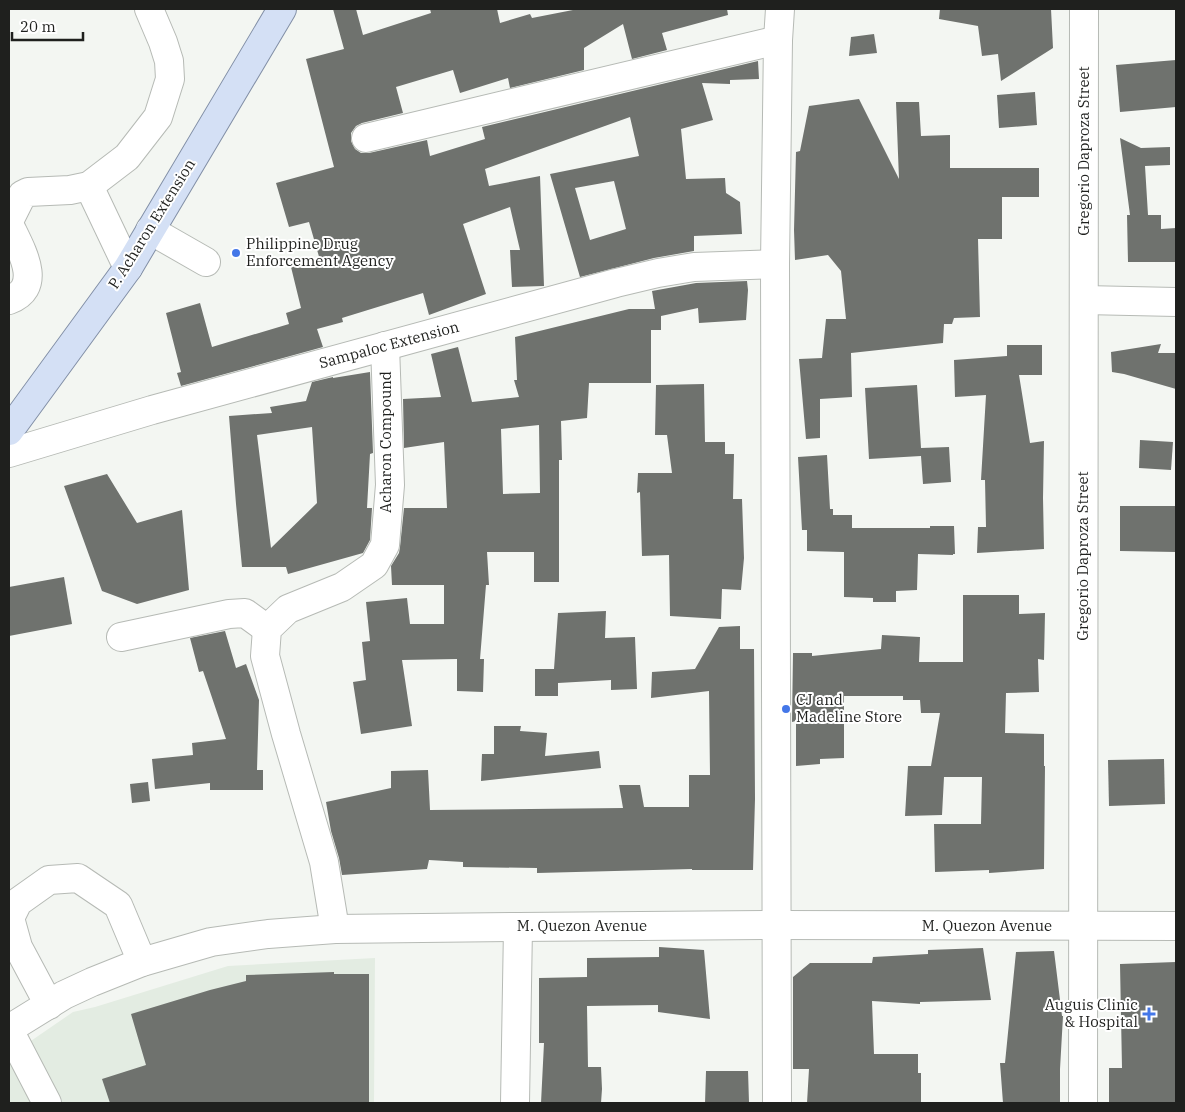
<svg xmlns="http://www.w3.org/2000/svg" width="1185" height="1112" font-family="'IBM Plex Serif',serif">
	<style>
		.built { fill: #e3ece2 }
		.building { fill: #6f726e; fill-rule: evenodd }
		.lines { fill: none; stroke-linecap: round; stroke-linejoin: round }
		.minor-casing { stroke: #b6bab5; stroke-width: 30 }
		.major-casing { stroke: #828fa6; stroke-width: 30 }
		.minor { stroke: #fff; stroke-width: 28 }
		.major { stroke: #d4e0f5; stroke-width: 28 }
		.poi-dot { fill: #4477e8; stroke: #fff; stroke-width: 2 }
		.labels { text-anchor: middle; stroke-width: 4; stroke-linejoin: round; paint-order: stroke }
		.street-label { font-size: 15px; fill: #1f201e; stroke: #fff }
		.poi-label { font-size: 15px; fill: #1f201e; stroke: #fff; text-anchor: start }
	</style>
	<rect width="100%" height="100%" fill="#f3f6f2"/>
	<polygon class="built" points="375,958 374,1103 9,1103 9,1056 73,1012 95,1007 228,966"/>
	<g class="building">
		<path d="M333,9H356L363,35L431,13L430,9H497L500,23L530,14L532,18L578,9H727L728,15L662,33L667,50L632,59L623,24L584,48V70L510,88L508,78L460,93L453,70L396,87L403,113L362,123L356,126L351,133V141L355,149L361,153H369L427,140L430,156L485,139L482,127L758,61L759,79L730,80V84L702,83L713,120L681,129L686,179L725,178L726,193L740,202L742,234L694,236V251L654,258L580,277L550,174L639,156L630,117L485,169L489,186L540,176L544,286L512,287L510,250H520L510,207L463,224L486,294L429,315L423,293L342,318L343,322L317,329L323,347L181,386L177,373L181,372L166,313L200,303L212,347L289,324L286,313L301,308L291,267L320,260L309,222L289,227L276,183L334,167L306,59L344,49ZM614,181L626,229L590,240L575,188Z"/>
		<polygon points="940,9 1051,9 1053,48 1001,81 998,54 982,56 978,26 939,19"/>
		<polygon points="874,34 877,53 849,56 851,37"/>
		<polygon points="1176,60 1176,107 1120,112 1116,65"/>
		<polygon points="1035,92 1037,125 999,128 997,95"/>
		<polygon points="859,99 899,179 896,102 919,102 921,136 950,135 950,168 1039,168 1039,197 1002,197 1002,239 978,239 980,317 954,318 952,324 944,324 943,343 851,353 852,397 820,399 820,438 806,439 799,359 822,358 826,319 846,319 841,271 828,255 795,260 794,230 796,152 800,151 809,106"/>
		<polygon points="1120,138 1141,148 1170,147 1170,165 1145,166 1148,215 1161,215 1161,229 1176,228 1176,262 1128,262 1127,215 1130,215"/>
		<path d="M747,281L748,290L746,320L699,323L698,308L661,316V330H651V383H589L587,418L561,421L562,460H559V582H534V552H487L489,585H486L480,659H484L483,692L457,691V659L402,660L412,726L361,734L353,682L366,680L362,642L370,641L366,602L407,598L410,624H444V585H392L391,566L399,553L400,547L404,508H447L444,442L404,448L403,399L441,397L431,354L458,347L472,402L519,397L514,380H517L515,337L629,309H655L652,291L696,283ZM539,425L540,493L503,494L501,429Z"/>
		<polygon points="1161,344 1158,353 1176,353 1176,389 1124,374 1112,372 1111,352"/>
		<polygon points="1007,345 1042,345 1042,375 1019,375 1030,443 1044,441 1043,498 1044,549 977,553 978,527 986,527 985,480 981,480 986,395 955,397 954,360 1007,356"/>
		<path d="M370,372L373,453L370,454L367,508H372L370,540L363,553L288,574L286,567H242L236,504L229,416L272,413L270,407L306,401L312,382L333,377V378ZM312,427L317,503L271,548L257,435Z"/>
		<polygon points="704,384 705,442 725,442 725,454 734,454 733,499 742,499 744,558 741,590 722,589 721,619 670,616 669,555 642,556 640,492 637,493 638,473 672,473 667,435 655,435 656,385"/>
		<polygon points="917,385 921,448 949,447 951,482 923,484 921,456 869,459 865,388"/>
		<polygon points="1140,440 1173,442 1171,470 1139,468"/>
		<polygon points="827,455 830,509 833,509 833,515 852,515 852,528 930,528 930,526 954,526 955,554 953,554 953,555 918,554 917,590 896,591 896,602 873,602 873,598 844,597 844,552 807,551 807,530 802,530 798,457"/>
		<polygon points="107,474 137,523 182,510 189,590 137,604 102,591 64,486"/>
		<polygon points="1120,506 1176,506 1176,552 1120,551"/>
		<polygon points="64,577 72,624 9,636 9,587"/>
		<polygon points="963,595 1019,595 1019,614 1045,613 1044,660 1038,659 1039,692 1006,693 1005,733 1044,734 1044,766 1045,766 1044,869 989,873 989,870 935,872 934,824 981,824 982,777 944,777 942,815 905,816 908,766 931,766 940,713 921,713 920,700 903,700 903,696 844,696 844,758 820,759 820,764 796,766 796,721 792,722 793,653 812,653 812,656 881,649 882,635 920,637 919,662 963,662"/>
		<polygon points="606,611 605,638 635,637 637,689 611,690 611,680 558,683 558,696 535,696 535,669 554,669 558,613"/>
		<polygon points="740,626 740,649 754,649 755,799 753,870 692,870 692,869 537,873 537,868 463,867 463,862 429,860 427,869 342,875 339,858 331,831 326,802 391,788 391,771 428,770 430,810 623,808 619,785 640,785 644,807 689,807 689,775 710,775 709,691 651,698 652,672 695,669 719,627"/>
		<polygon points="225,631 236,668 246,664 259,700 257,770 263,770 263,790 210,790 210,783 155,789 152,759 193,755 192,743 226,739 203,671 199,672 190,638"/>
		<polygon points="494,726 521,726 520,731 547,733 545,756 599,751 601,768 481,781 482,754 494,754"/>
		<polygon points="1164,759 1165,804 1109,806 1108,760"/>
		<polygon points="148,782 150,801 132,803 130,784"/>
		<polygon points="659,947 704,950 710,1019 658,1012 658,1005 587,1006 588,1067 601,1067 602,1089 601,1103 541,1103 544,1043 539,1043 539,978 587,977 587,958 659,957"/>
		<polygon points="983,948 991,1000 920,1002 920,1004 872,1001 874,1054 918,1054 918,1073 921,1073 921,1103 807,1103 809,1069 793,1069 793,977 810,963 872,963 873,957 928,954 928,950"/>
		<polygon points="1054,951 1062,1016 1063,1016 1060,1069 1060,1103 1003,1103 1000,1063 1005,1063 1016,952"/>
		<polygon points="1176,962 1176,1102 1109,1103 1109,1068 1122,1068 1120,964"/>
		<polygon points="334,972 334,974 369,974 369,1103 110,1103 102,1079 146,1065 131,1014 210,990 246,981 246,975"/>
		<polygon points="706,1071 748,1071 749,1103 705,1103"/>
	</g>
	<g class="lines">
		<defs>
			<g id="minor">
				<polyline points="366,138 778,40"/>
				<polyline points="89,186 128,268"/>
				<polyline points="9,221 22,195 28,192 70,190 89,186 127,157 158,117 170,79 169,61 163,42 149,9"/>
				<path d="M9,224C20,248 45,287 9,300"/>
				<polyline points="150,230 206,262"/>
				<polyline points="1084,300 1176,302"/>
				<polyline points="9,453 152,410 616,283 658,273 694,267 775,264"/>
				<polyline points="121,637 229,614 245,613 267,629"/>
				<polyline points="335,929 324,862 286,734 265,656 267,629 288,609 342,587 374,565 385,545 390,485 385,346"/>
				<polyline points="49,1005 18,947 10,918 18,902 49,880 78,878 118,905 142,962"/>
				<polyline points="9,1029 64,995 92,982 142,962 211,942 268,934 335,929 518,927 777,925 1176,926"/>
				<polyline points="9,1030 47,1103"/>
				<polyline points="515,1103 518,927"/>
				<polyline points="777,1103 775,264 778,40 780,9"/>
				<polyline points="1083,1103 1084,9"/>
			</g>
			<polyline id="major" points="9,431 128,268 282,9"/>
		</defs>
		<use href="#minor" class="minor-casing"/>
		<use href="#major" class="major-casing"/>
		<use href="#minor" class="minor"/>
		<use href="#major" class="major"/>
	</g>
	<g class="poi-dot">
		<circle cx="236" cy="253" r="5"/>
		<circle cx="786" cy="709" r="5"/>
		<path d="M1146.5 1006.5h5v5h5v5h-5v5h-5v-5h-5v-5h5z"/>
	</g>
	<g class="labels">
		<g class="street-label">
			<text transform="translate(1084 151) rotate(-90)" y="5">Gregorio Daproza Street</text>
			<text transform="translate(152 224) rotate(-58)" y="5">P. Acharon Extension</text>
			<text transform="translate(389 345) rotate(-15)" y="5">Sampaloc Extension</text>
			<text transform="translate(386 442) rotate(-90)" y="5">Acharon Compound</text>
			<text transform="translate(1083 556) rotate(-90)" y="5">Gregorio Daproza Street</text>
			<text x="582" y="931">M. Quezon Avenue</text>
			<text x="987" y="931">M. Quezon Avenue</text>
		</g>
		<g class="poi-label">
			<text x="246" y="249">Philippine Drug<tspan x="246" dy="17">Enforcement Agency</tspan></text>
			<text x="796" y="705">CJ and<tspan x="796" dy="17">Madeline Store</tspan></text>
			<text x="1138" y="1010" text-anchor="end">Auguis Clinic<tspan x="1138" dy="17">&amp; Hospital</tspan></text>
		</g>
	</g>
	<rect width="1185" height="1112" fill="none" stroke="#1f201e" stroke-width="20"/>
	<path d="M12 32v8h71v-8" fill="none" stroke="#1f201e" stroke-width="2.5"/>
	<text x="20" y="32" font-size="15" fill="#1f201e" stroke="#ffffff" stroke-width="4" paint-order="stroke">20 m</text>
</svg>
